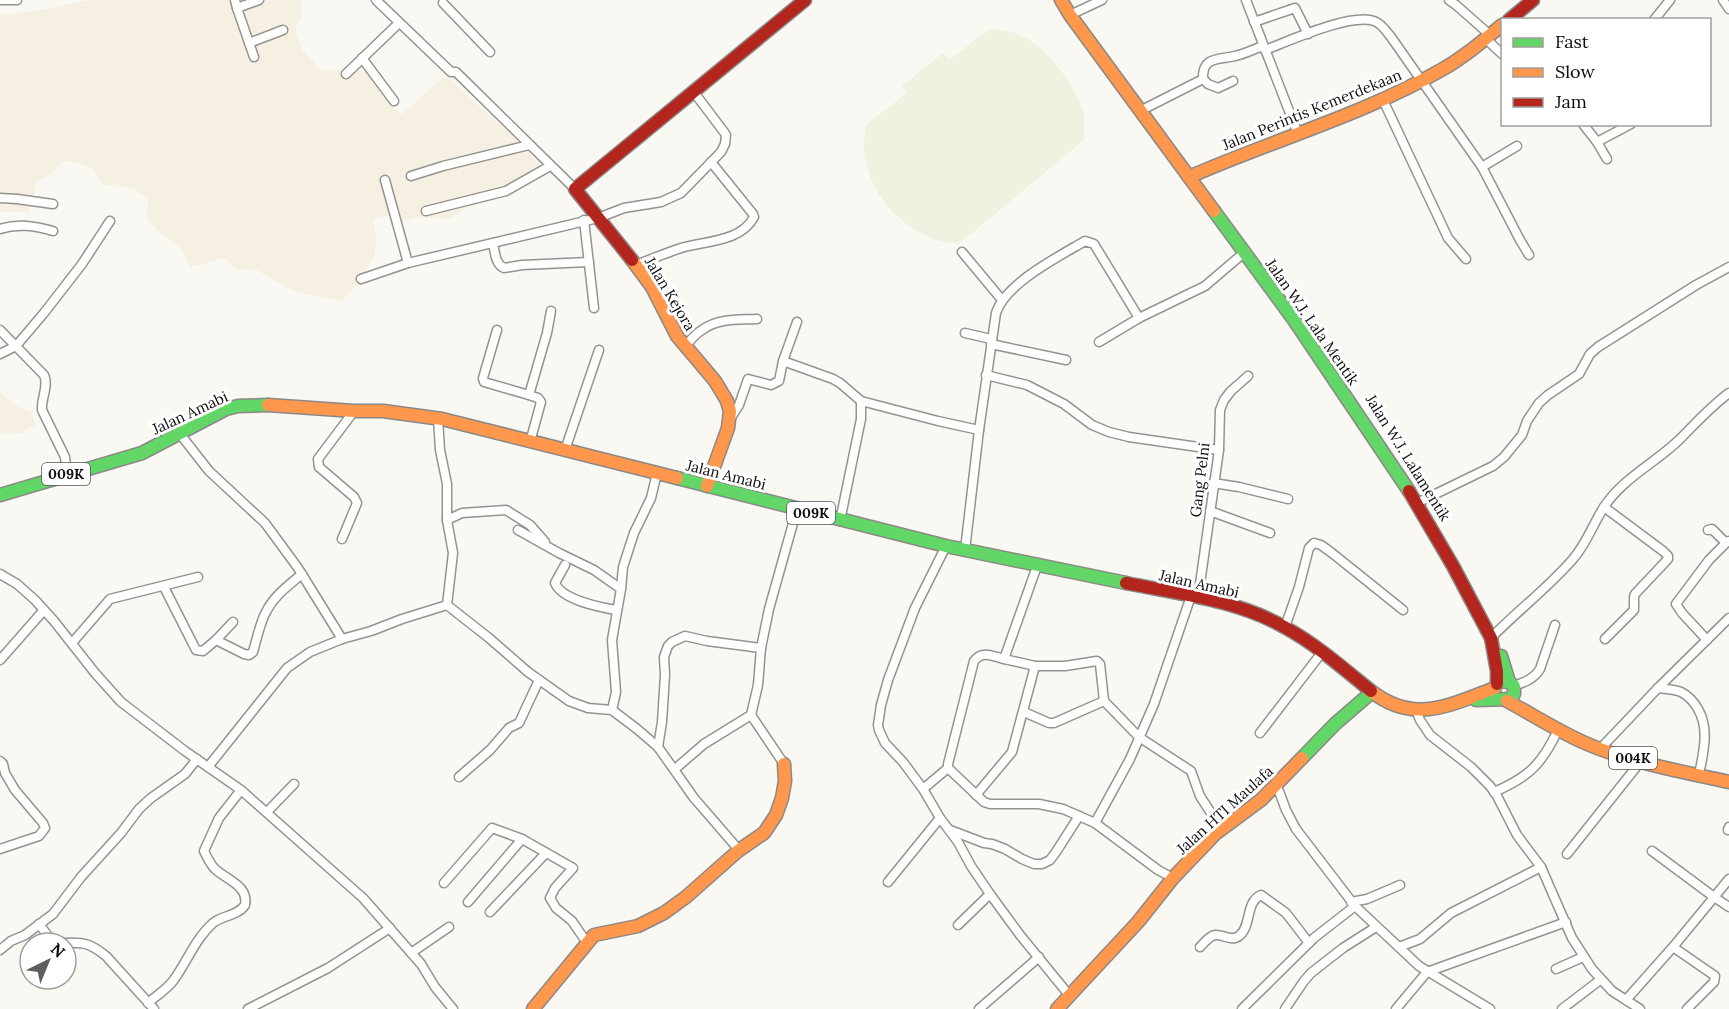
<svg xmlns="http://www.w3.org/2000/svg" width="1729" height="1009" font-family="Lora,serif">
	<style>
		.farmland { fill: #f5f0e1 }
		.pitch { fill: #eff2de }
		.lines { fill: none; stroke-linecap: round; stroke-linejoin: round }
		.street-casing { stroke: #949391; stroke-width: 11 }
		.fast-casing { stroke: #8a8987; stroke-width: 15 }
		.slow-casing { stroke: #8a8987; stroke-width: 15 }
		.jam-casing { stroke: #8a8987; stroke-width: 15 }
		.street { stroke: #fefefd; stroke-width: 8 }
		.fast { stroke: #63d668; stroke-width: 12 }
		.slow { stroke: #ff974d; stroke-width: 12 }
		.jam { stroke: #b3261e; stroke-width: 12 }
		.labels { text-anchor: middle; stroke-width: 6; stroke-linejoin: round; paint-order: stroke }
		.shield { fill: #fff; stroke: #565656; stroke-width: 1.5 }
		.shield-label { font-size: 14px; font-weight: bold; fill: #0d0d0d }
		.street-label { font-size: 15px; fill: #0d0d0d; stroke: #fff }
	</style>
	<rect width="100%" height="100%" fill="#faf8f3"/>
	<g class="farmland">
		<polygon points="88,0 301,0 301,19 295,27 302,50 321,70 367,71 381,87 393,107 402,114 446,75 492,118 508,130 544,170 544,175 535,181 522,185 512,182 505,191 481,192 475,206 464,209 450,219 418,217 401,223 390,215 373,220 376,238 375,254 367,269 364,280 353,288 342,301 297,292 283,286 257,270 235,269 225,258 191,267 181,249 159,232 147,219 148,199 135,190 115,184 103,186 92,168 80,164 64,161 48,176 37,182 29,212 0,212 0,14 5,15 52,8"/>
		<polygon points="0,392 16,406 32,412 35,425 21,433 0,433"/>
	</g>
	<path class="pitch" d="M991,28C1004,30 1019,32 1031,41C1051,55 1077,88 1083,112C1085,119 1084,132 1084,140L959,244C952,243 944,242 937,240C898,226 869,193 864,152C863,143 865,133 866,125L907,93L902,86L943,53L949,60Z"/>
	<g class="lines">
		<defs>
			<g id="street">
				<polyline points="0,0 17,0"/>
				<polyline points="235,0 237,8 259,0"/>
				<polyline points="376,0 451,72 456,72 575,189"/>
				<polyline points="1246,0 1298,134"/>
				<polyline points="1449,0 1456,5 1490,35"/>
				<polyline points="1723,0 1729,9"/>
				<polyline points="443,3 490,52"/>
				<polyline points="237,8 254,57"/>
				<polyline points="1070,15 1102,0"/>
				<polyline points="1654,20 1670,0"/>
				<polyline points="1254,22 1295,8 1308,34"/>
				<polyline points="1486,39 1502,54"/>
				<polyline points="249,43 283,30"/>
				<path d="M1265,50C1289,41 1350,13 1374,21C1381,23 1387,32 1391,37L1482,167L1520,240L1529,255"/>
				<polyline points="362,58 394,101"/>
				<polyline points="346,74 399,23"/>
				<path d="M1203,79C1202,56 1219,60 1235,56C1245,54 1254,49 1263,46"/>
				<polyline points="1383,100 1448,238 1466,259"/>
				<polyline points="1140,111 1203,79 1208,84 1218,88 1233,81"/>
				<polyline points="1583,124 1597,142 1607,159"/>
				<polyline points="1597,142 1631,124"/>
				<polyline points="1482,167 1517,146"/>
				<polyline points="411,176 443,166 529,145"/>
				<polyline points="385,180 408,263"/>
				<polyline points="0,198 17,199 53,204"/>
				<polyline points="426,211 506,191 550,166"/>
				<polyline points="584,220 594,308"/>
				<path d="M0,229C18,223 35,226 53,231"/>
				<path d="M493,243C495,252 495,264 504,268L522,265L589,262"/>
				<polyline points="962,252 1002,300"/>
				<path d="M636,265C651,259 666,253 681,248C705,241 741,242 754,217L753,214L711,162"/>
				<polyline points="361,279 408,263 598,218 624,208 661,202 681,193 721,152 725,144 726,135 724,132 693,91"/>
				<path d="M0,330L44,375C49,386 41,398 42,410L65,457L67,474"/>
				<polyline points="497,330 483,378 484,382 529,395"/>
				<polyline points="965,333 991,339"/>
				<polyline points="1099,342 1139,318 1205,286 1246,251"/>
				<polyline points="991,344 1066,360"/>
				<path d="M685,346C690,341 695,334 702,330C718,318 738,320 757,319"/>
				<polyline points="0,354 16,346 44,313 82,264 110,221"/>
				<path d="M783,361L833,379L840,383L861,401L938,421L979,430L996,313C1006,283 1058,257 1085,241L1094,244L1139,318"/>
				<polyline points="986,375 1027,385 1064,404 1092,425 1109,432 1129,437 1219,450"/>
				<polyline points="438,418 440,450 447,484 447,520 453,553 447,605 489,638 528,672 569,701 588,708 612,710 637,729 658,747 694,798 739,850"/>
				<polyline points="730,419 739,405 748,379 771,385 779,381 783,361 797,322"/>
				<polyline points="180,434 209,471 265,523 298,568 342,639"/>
				<polyline points="530,442 541,402 538,398 529,395 547,333 551,311"/>
				<polyline points="565,450 599,350"/>
				<polyline points="1213,483 1239,487 1288,499"/>
				<polyline points="1419,502 1493,466 1504,457 1522,435 1527,421 1539,403 1548,395 1579,374 1590,354 1598,347 1696,285 1729,267"/>
				<polyline points="1604,507 1663,551 1668,556 1668,559 1635,594 1634,597 1634,610 1605,639"/>
				<polyline points="1210,511 1270,533"/>
				<polyline points="447,520 462,513 506,510 530,525 545,542"/>
				<polyline points="840,521 861,419 861,401"/>
				<polyline points="518,530 559,553 594,570 621,589"/>
				<polyline points="1708,530 1712,529 1725,542 1729,541"/>
				<polyline points="342,539 357,503 354,497 319,467 318,459 354,411"/>
				<polyline points="946,546 915,608 888,680 881,705 878,725 879,730 885,743 903,762 923,789 940,818 958,842 971,866 990,894 1020,935 1069,995"/>
				<polyline points="965,550 979,430"/>
				<path d="M565,565L555,583C562,600 599,607 616,610"/>
				<path d="M1037,566L1004,659C993,656 982,650 974,661L948,764V768L984,802L990,804H1039L1063,809L1095,823L1158,870L1173,878"/>
				<polyline points="0,574 17,584 35,600 54,621 95,673 121,702 185,751 241,790 363,898 421,964 435,987 453,1009"/>
				<path d="M164,587L196,650L203,651L216,640L244,654L249,655L253,652C257,638 260,622 267,610C275,595 289,585 302,574"/>
				<polyline points="1198,598 1219,450 1220,410 1224,400 1231,391 1248,376"/>
				<polyline points="1285,627 1299,587 1309,548 1314,543 1321,545 1332,553 1403,610"/>
				<path d="M1491,638C1517,611 1548,588 1573,559C1587,543 1593,524 1604,507C1622,479 1655,463 1679,440C1695,424 1710,407 1729,393"/>
				<polyline points="216,640 233,622"/>
				<polyline points="1707,640 1682,613 1676,604 1709,560 1726,543"/>
				<polyline points="72,643 110,599 198,577"/>
				<polyline points="1004,659 1035,666 1065,666 1097,661 1100,664 1104,701 1139,737 1191,771 1200,796 1211,813 1218,821 1228,825"/>
				<polyline points="0,660 44,610"/>
				<path d="M1514,686C1525,682 1534,679 1540,669L1555,625"/>
				<path d="M1658,688C1665,689 1674,689 1681,692C1689,696 1694,702 1698,709C1710,730 1703,753 1699,775"/>
				<polyline points="612,710 616,692 612,640 621,589 623,567 634,533 651,498 657,473"/>
				<polyline points="1416,710 1420,720 1430,735 1471,767 1490,786 1497,796 1517,835 1541,867 1572,938 1592,969 1612,991 1640,1009"/>
				<polyline points="1024,712 1049,723 1054,723 1104,701"/>
				<polyline points="751,715 758,685 761,648 769,609 797,509"/>
				<polyline points="1260,733 1323,651"/>
				<polyline points="658,747 662,722 665,675 664,657 668,646 672,642 685,636 707,641 761,648"/>
				<polyline points="1600,749 1658,688 1729,618"/>
				<polyline points="0,761 3,764 5,773 15,790 43,823 45,828 39,836 0,849"/>
				<polyline points="208,767 287,668 310,652 342,639 371,631 402,619 447,605"/>
				<polyline points="675,769 704,744 751,715 784,764"/>
				<polyline points="459,777 490,750 509,728 519,723 539,680"/>
				<polyline points="1277,786 1286,810 1296,829 1355,906 1419,966 1490,1009"/>
				<polyline points="923,789 948,768"/>
				<path d="M1494,792C1529,777 1542,764 1558,730"/>
				<polyline points="976,795 1012,752 1035,666"/>
				<polyline points="267,812 294,784"/>
				<polyline points="1095,823 1130,759 1154,704 1191,596"/>
				<polyline points="950,830 984,843 992,844 1005,849 1022,859 1034,864 1042,864 1050,860 1056,852 1079,816"/>
				<polyline points="1728,830 1729,827"/>
				<polyline points="1652,851 1714,897 1729,907"/>
				<polyline points="1567,854 1641,761"/>
				<polyline points="888,882 940,818"/>
				<polyline points="444,883 492,828 522,839 573,868 555,888 550,898 556,908 572,921 587,943"/>
				<polyline points="468,902 522,839"/>
				<polyline points="1351,902 1367,899 1400,885"/>
				<polyline points="490,912 546,853"/>
				<polyline points="39,924 51,940 60,943"/>
				<polyline points="958,925 990,894"/>
				<path d="M66,943C85,942 91,944 106,956L154,1009"/>
				<path d="M1200,947C1204,943 1209,936 1215,935C1223,934 1231,942 1239,936C1252,926 1245,902 1261,895L1286,913L1309,943"/>
				<polyline points="1399,947 1420,939 1451,913 1541,867"/>
				<polyline points="1673,947 1715,976 1714,982 1687,1009"/>
				<polyline points="0,950 11,941 25,935 53,914 81,877 121,833 139,809 151,798 185,774 197,759"/>
				<polyline points="411,953 449,927"/>
				<polyline points="1556,969 1583,957"/>
				<polyline points="1626,1000 1673,947 1729,879"/>
				<path d="M148,1003C156,996 167,989 173,981C187,962 195,939 213,923C223,915 238,916 245,905C249,886 227,880 215,869C210,864 207,857 204,851L219,818L241,790"/>
				<polyline points="248,1009 328,968 390,928"/>
				<polyline points="979,1009 1039,957"/>
				<polyline points="1242,1009 1314,938 1355,906"/>
				<polyline points="1285,1009 1304,981 1311,973 1343,948 1376,927"/>
				<polyline points="1396,1009 1427,972 1566,922"/>
				<polyline points="1562,1009 1600,980"/>
			</g>
			<g id="fast">
				<polyline points="1214,211 1294,320 1409,491"/>
				<polyline points="677,478 946,546 1126,583"/>
				<polyline points="0,495 142,453 226,409 238,406 268,405"/>
				<polyline points="1501,656 1509,682"/>
				<polyline points="1476,700 1510,699 1514,694 1514,686 1509,682 1501,681"/>
				<polyline points="1302,758 1335,724 1372,692"/>
			</g>
			<g id="slow">
				<polyline points="1061,0 1070,15 1214,211"/>
				<path d="M1189,177C1273,140 1363,115 1443,69C1464,57 1483,41 1502,25"/>
				<polyline points="632,260 652,287 677,336 715,381 727,401 730,411 728,428 707,486"/>
				<polyline points="268,405 354,411 383,411 442,419 677,478"/>
				<path d="M1371,691C1414,725 1450,705 1495,688"/>
				<path d="M1507,701C1533,715 1558,731 1585,743C1631,763 1681,771 1729,782"/>
				<polyline points="533,1009 594,935 638,926 664,913 686,897 738,851 764,833 776,815 782,798 785,781 784,764"/>
				<polyline points="1057,1009 1138,922 1173,878 1215,834 1261,800 1302,758"/>
			</g>
			<g id="jam">
				<polyline points="1509,20 1533,0"/>
				<polyline points="632,260 575,189 805,0"/>
				<polyline points="1409,491 1453,566 1491,638 1497,671 1497,684"/>
				<path d="M1126,583C1180,594 1238,600 1286,628C1317,645 1344,669 1371,691"/>
			</g>
		</defs>
		<use href="#street" class="street-casing"/>
		<use href="#fast" class="fast-casing"/>
		<use href="#slow" class="slow-casing"/>
		<use href="#jam" class="jam-casing"/>
		<use href="#street" class="street"/>
		<use href="#fast" class="fast"/>
		<use href="#slow" class="slow"/>
		<use href="#jam" class="jam"/>
	</g>
	<g class="labels">
		<g class="shield">
			<rect x="42" y="463" width="48" height="22" rx="4.5"/>
			<rect x="787" y="502" width="48" height="22" rx="4.5"/>
			<rect x="1609" y="747" width="48" height="22" rx="4.5"/>
		</g>
		<g class="shield-label">
			<text x="66" y="479">009K</text>
			<text x="811" y="518">009K</text>
			<text x="1633" y="763">004K</text>
		</g>
		<g class="street-label">
			<text transform="translate(1312 110) rotate(-22)" y="5">Jalan Perintis Kemerdekaan</text>
			<text transform="translate(670 294) rotate(59)" y="5">Jalan Kejora</text>
			<text transform="translate(1312 322) rotate(55)" y="5">Jalan W.J. Lala Mentik</text>
			<text transform="translate(190 413) rotate(-25)" y="5">Jalan Amabi</text>
			<text transform="translate(1408 458) rotate(58)" y="5">Jalan W.J. Lalamentik</text>
			<text transform="translate(726 475) rotate(14)" y="5">Jalan Amabi</text>
			<text transform="translate(1200 480) rotate(-83)" y="5">Gang Pelni</text>
			<text transform="translate(1199 584) rotate(13)" y="5">Jalan Amabi</text>
			<text transform="translate(1225 810) rotate(-42)" y="5">Jalan HTI Maulafa</text>
		</g>
	</g>
	<rect x="1501" y="18" width="210" height="108" fill="#ffffff" stroke="#9e9e9e" stroke-width="1.5"/>
	<rect x="1513" y="38" width="30" height="9" fill="#63d668" stroke="#9e9e9e" stroke-width="1.5"/>
	<text x="1555" y="48" font-size="18" fill="#0d0d0d">Fast</text>
	<rect x="1513" y="68" width="30" height="9" fill="#ff974d" stroke="#9e9e9e" stroke-width="1.5"/>
	<text x="1555" y="78" font-size="18" fill="#0d0d0d">Slow</text>
	<rect x="1513" y="98" width="30" height="9" fill="#b3261e" stroke="#9e9e9e" stroke-width="1.5"/>
	<text x="1555" y="108" font-size="18" fill="#0d0d0d">Jam</text>
	<g transform="translate(48 961) rotate(43)"><circle r="28" fill="#ffffff" stroke="#9e9e9e" stroke-width="1.5"/>
	<path d="M0-4.5L10 22L0 15L-10 22Z" fill="#605f5e"/>
	<text y="-9" font-size="16" font-weight="bold" text-anchor="middle" fill="#0d0d0d">N</text>
	</g>
</svg>
